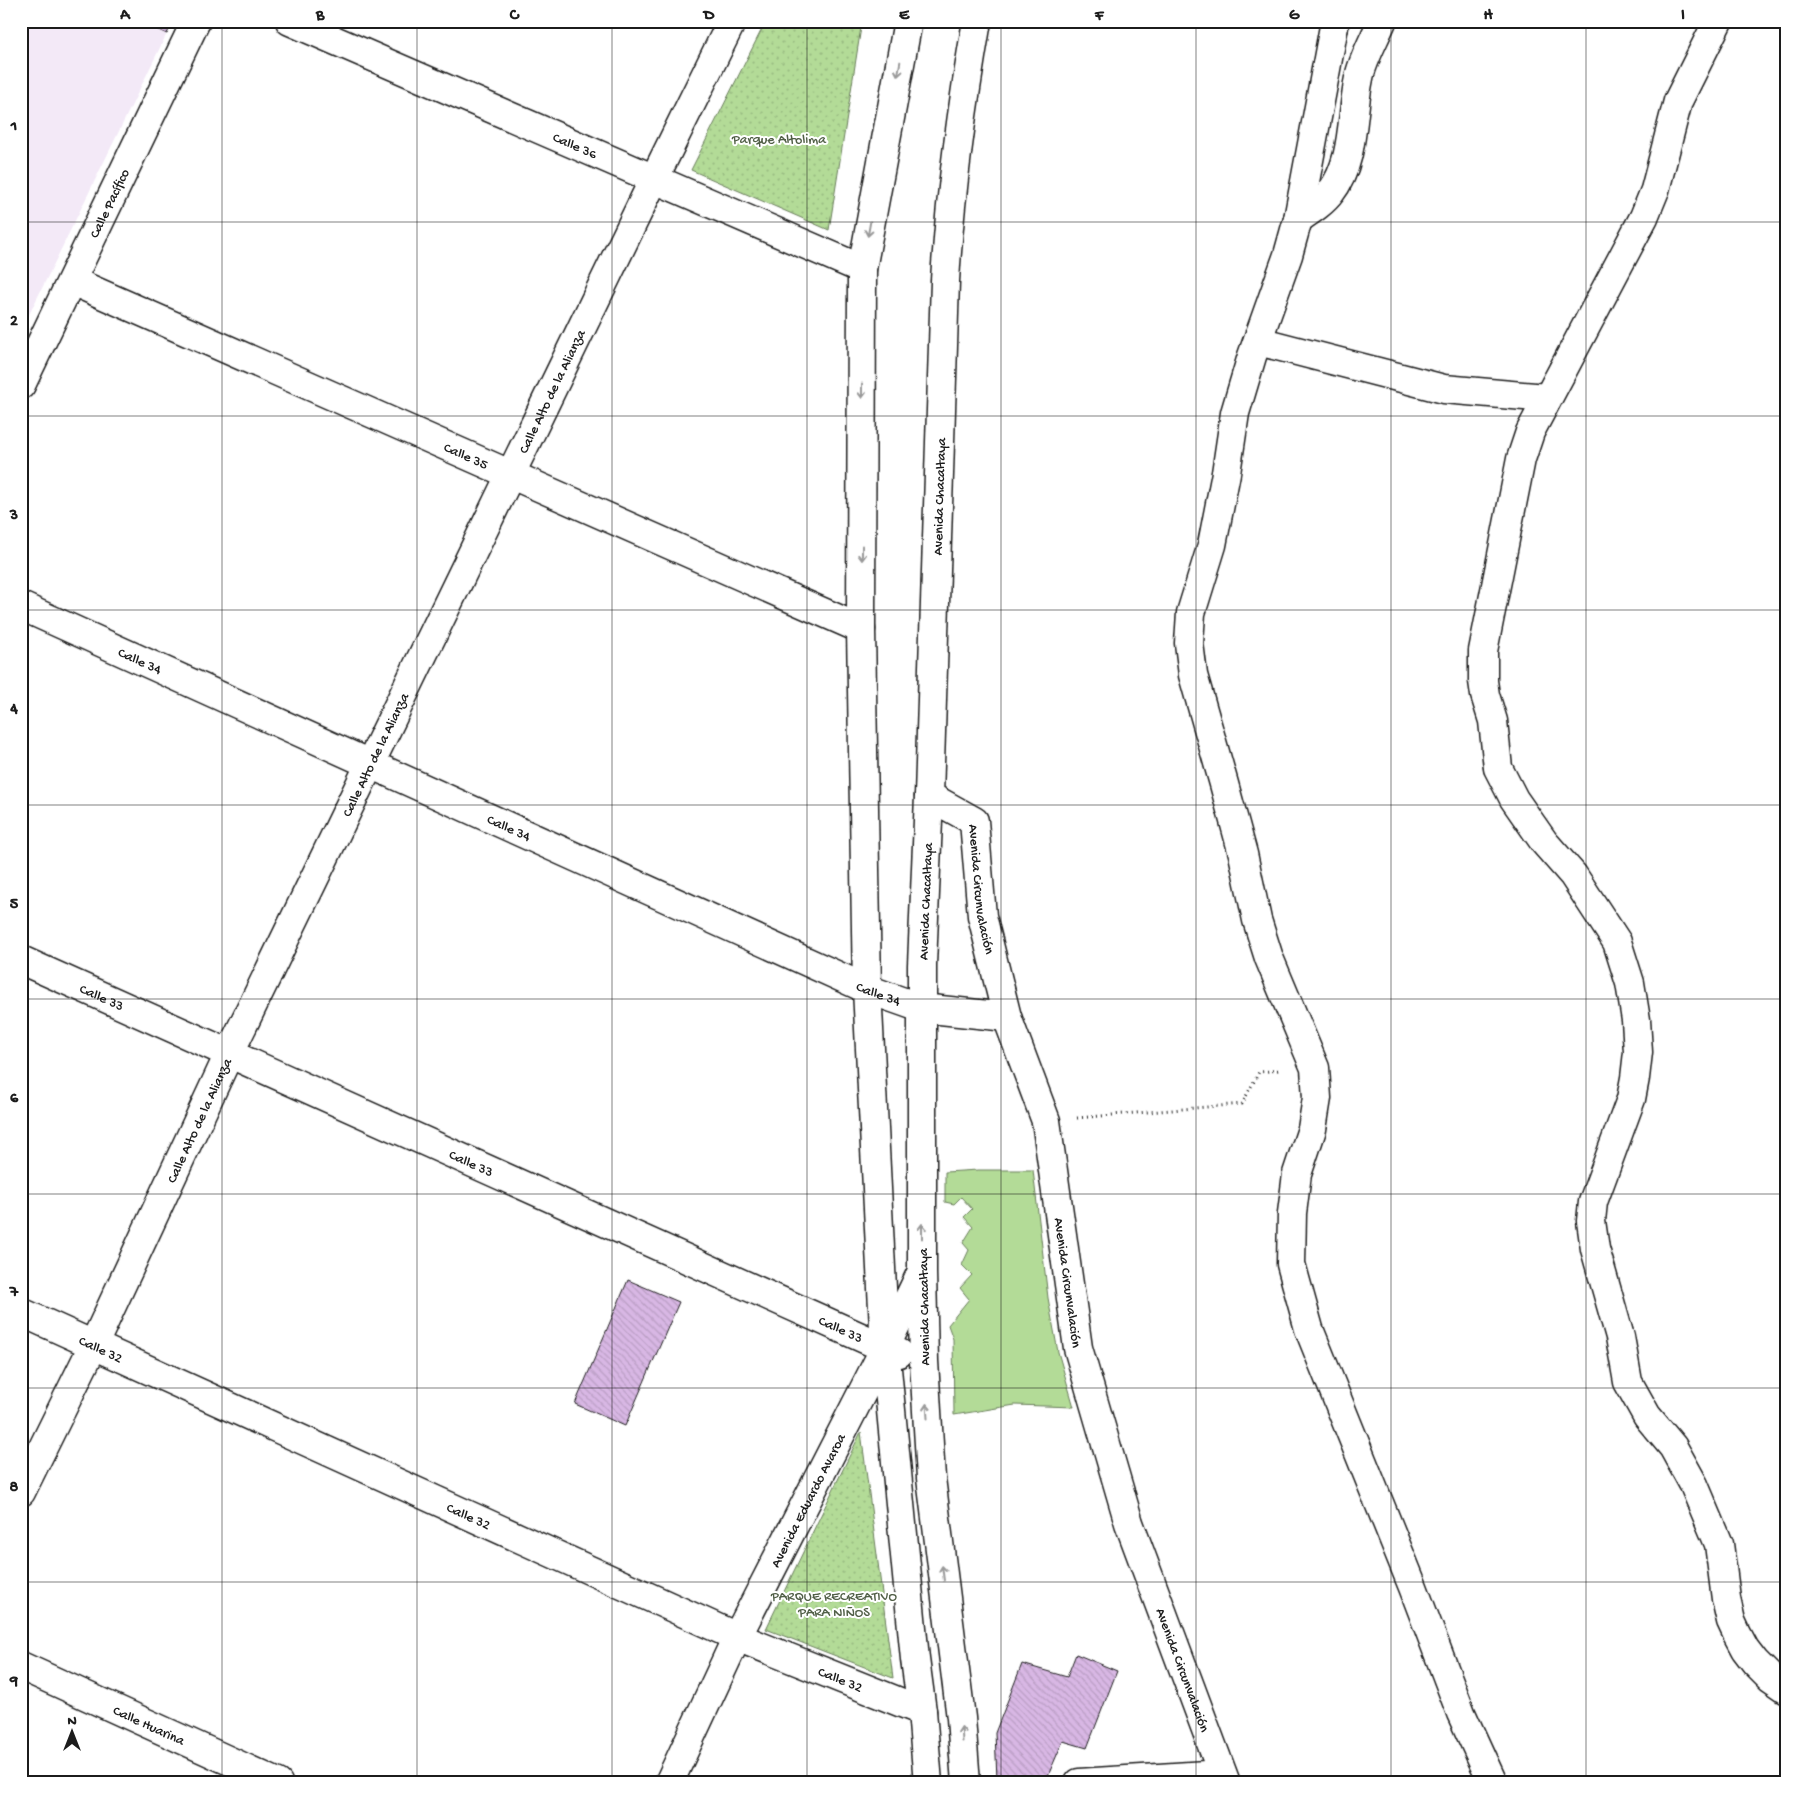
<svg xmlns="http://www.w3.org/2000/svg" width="1808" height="1804" font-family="'Gochi Hand',sans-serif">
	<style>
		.built { fill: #f3e9f7 }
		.grass { fill: #b3db97; stroke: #687c5a }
		.park { fill: url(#park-dots); stroke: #687c5a }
		.building { fill: url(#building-back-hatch); stroke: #1c1c1c }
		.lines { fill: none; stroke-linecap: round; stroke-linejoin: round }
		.minor-casing { stroke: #1c1c1c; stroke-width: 31 }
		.path { stroke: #1c1c1c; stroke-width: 3; stroke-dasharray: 1 4; stroke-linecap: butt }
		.minor { stroke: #fff; stroke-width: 28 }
		.oneway { stroke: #999 }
		.grid { fill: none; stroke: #1c1c1c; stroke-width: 1; stroke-opacity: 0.55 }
		.labels { text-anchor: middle; stroke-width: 4; stroke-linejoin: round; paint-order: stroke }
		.park-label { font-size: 14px; fill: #515f47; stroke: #fff }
		.street-label { font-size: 14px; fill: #1c1c1c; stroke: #fff }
		.neatline { fill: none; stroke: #1c1c1c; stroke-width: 2 }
		.grid-label { font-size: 16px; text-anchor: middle; font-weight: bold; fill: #1c1c1c }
	</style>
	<defs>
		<pattern id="park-dots" width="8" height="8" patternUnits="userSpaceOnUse" patternTransform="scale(1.25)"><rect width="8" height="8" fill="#b3db97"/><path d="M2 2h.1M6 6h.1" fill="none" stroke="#99bb82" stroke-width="1.8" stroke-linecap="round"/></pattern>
		<pattern id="building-back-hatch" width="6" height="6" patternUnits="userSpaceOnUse" patternTransform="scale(1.25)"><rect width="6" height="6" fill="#d8b7e4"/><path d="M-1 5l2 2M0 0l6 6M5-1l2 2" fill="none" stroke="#b99dc3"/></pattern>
	</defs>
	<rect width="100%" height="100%" fill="#fff"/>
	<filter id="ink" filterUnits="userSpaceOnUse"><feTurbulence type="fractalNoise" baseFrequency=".02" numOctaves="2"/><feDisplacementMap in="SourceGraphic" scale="10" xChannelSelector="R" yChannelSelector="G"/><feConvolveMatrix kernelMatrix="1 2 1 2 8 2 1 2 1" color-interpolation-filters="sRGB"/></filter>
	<g filter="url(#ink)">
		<polygon class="built" points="21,21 173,21 21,331"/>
		<polygon class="grass" points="978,1170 1033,1170 1048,1298 1058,1352 1074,1407 1015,1405 954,1415 953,1339 948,1325 969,1299 960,1288 972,1275 962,1265 969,1250 963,1243 973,1227 964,1217 972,1209 961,1197 954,1204 945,1202 945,1172"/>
		<g class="park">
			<polygon points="766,21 862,21 829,230 691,170"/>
			<polygon points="861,1432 893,1678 766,1629"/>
		</g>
		<g class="building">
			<polygon points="139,21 173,21 167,34"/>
			<polygon points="628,1280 679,1302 625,1426 575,1404"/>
			<polygon points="1076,1654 1117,1671 1087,1748 1063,1741 1047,1778 997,1779 995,1733 1022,1664 1067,1677"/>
		</g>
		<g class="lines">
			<defs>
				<g id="minor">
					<path id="s1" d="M290,21L862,269"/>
					<polyline points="908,21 862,269 861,629 867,989 885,1348 915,1659 922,1711 928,1783"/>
					<polyline points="1335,21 1298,219 1288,255 1252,356 1235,413 1226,473 1212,545 1191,613 1189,643 1193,675 1224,784 1243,854 1257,920 1269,958 1315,1068 1317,1098 1312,1129 1297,1174 1292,1213 1291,1264 1309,1329 1413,1587 1461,1713 1493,1783"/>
					<polyline points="1718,21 1678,101 1655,190 1644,217 1530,432 1521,459 1483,651 1483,681 1485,695 1493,721 1498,768 1514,799 1544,842 1573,875 1617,942 1630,983 1636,1020 1638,1052 1635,1078 1631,1099 1593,1202 1591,1221 1595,1249 1620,1337 1628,1382 1647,1416 1673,1447 1694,1485 1719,1544 1726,1599 1731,1621 1737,1634 1745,1649 1755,1662 1771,1678 1787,1689"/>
					<path d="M1298,219C1310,211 1323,203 1331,192C1355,161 1351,115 1359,78C1362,61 1375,38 1382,21"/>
					<path id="s2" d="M72,281L861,629"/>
					<polyline points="1258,341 1444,389 1547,398"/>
					<path id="s3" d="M21,385L196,21"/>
					<path id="s4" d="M21,606L867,989L921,1008L1007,1017"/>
					<path id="s5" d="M929,796L974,821L982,916L1007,1017L1046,1121L1078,1348L1129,1523L1226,1783"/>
					<path id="s6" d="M21,960L885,1348L899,1353"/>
					<path id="s7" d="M21,1312L737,1637L922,1711"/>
					<path id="s8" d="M21,1492L94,1344L230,1052L654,179L732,21"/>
					<path id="s9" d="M21,1666L278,1783"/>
					<path id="s10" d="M669,1783L737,1637L885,1348L920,1275"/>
					<path id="s11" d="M966,1783L961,1718L931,1478L924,1361L922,1272V965L929,796L945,281C950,194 962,107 977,21"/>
					<polyline points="1079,1783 1222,1774"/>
				</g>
			</defs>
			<use href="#minor" class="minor-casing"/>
			<polyline class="path" points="1077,1118 1242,1104 1259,1072 1281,1070"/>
			<use href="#minor" class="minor"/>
		</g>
		<defs><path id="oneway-shaft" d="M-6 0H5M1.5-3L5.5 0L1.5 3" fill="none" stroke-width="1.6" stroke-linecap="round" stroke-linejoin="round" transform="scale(1.25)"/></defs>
		<g class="oneway">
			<use href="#oneway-shaft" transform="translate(899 69) rotate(100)"/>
			<use href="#oneway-shaft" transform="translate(869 229) rotate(100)"/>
			<use href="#oneway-shaft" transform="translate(862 391) rotate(90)"/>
			<use href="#oneway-shaft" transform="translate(862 553) rotate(90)"/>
			<use href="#oneway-shaft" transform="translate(922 1231) rotate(-90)"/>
			<use href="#oneway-shaft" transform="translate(927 1411) rotate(-94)"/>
			<use href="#oneway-shaft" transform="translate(943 1573) rotate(-97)"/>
			<use href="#oneway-shaft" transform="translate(962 1734) rotate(-94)"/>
		</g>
	</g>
	<path class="grid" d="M222,21V1783M417,21V1783M612,21V1783M807,21V1783M1001,21V1783M1196,21V1783M1391,21V1783M1586,21V1783M21,222H1787M21,416H1787M21,610H1787M21,805H1787M21,999H1787M21,1194H1787M21,1388H1787M21,1582H1787"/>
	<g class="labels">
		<g class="park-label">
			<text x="779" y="143">Parque Altolima</text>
			<text x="834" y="1600">PARQUE RECREATIVO<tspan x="834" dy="16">PARA NIÑOS</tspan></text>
		</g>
		<g class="street-label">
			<text dy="5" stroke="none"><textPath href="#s1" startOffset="311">Calle 36</textPath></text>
			<text dy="5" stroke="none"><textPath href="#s3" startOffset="202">Calle Pacífico</textPath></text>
			<text dy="5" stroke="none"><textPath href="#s8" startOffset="1222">Calle Alto de la Alianza</textPath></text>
			<text dy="5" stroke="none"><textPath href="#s2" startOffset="431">Calle 35</textPath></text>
			<text dy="5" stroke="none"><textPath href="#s11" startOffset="1289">Avenida Chacaltaya</textPath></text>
			<text dy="5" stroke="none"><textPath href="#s4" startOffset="131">Calle 34</textPath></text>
			<text dy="5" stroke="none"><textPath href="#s8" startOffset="818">Calle Alto de la Alianza</textPath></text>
			<text dy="5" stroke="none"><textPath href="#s4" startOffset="536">Calle 34</textPath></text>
			<text dy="5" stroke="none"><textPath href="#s5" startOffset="120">Avenida Circunvalación</textPath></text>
			<text dy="5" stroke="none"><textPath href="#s11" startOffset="884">Avenida Chacaltaya</textPath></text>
			<text dy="5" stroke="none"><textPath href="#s4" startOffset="941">Calle 34</textPath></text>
			<text dy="5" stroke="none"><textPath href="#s6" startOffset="89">Calle 33</textPath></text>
			<text dy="5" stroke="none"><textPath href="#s8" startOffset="412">Calle Alto de la Alianza</textPath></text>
			<text dy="5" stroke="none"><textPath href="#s6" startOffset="494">Calle 33</textPath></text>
			<text dy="5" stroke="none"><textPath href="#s5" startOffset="525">Avenida Circunvalación</textPath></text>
			<text transform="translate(923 1307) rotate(-91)" y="5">Avenida Chacaltaya</text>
			<text dy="5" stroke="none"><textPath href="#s6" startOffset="899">Calle 33</textPath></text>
			<text dy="5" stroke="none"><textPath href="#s7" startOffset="88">Calle 32</textPath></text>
			<text dy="5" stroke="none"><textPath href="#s10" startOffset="315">Avenida Eduardo Avaroa</textPath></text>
			<text dy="5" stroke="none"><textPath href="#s7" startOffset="492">Calle 32</textPath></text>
			<text dy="5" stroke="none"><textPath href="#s5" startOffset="930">Avenida Circunvalación</textPath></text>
			<text dy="5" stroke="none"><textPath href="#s7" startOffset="898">Calle 32</textPath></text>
			<text dy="5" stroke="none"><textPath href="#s9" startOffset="141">Calle Huarina</textPath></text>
		</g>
	</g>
	<rect width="1808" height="1804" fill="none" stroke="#fff" stroke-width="55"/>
	<g transform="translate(72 1732)" stroke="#ffffff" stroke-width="4" paint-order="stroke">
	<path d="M0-4L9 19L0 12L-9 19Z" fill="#1c1c1c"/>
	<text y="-8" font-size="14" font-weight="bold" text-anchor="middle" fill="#1c1c1c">N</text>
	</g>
	<rect x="28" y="28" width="1752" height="1748" class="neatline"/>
	<g class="grid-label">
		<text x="125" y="19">A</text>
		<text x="320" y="19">B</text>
		<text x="514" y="19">C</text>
		<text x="709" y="19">D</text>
		<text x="904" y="19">E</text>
		<text x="1099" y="19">F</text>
		<text x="1294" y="19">G</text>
		<text x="1488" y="19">H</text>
		<text x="1683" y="19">I</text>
		<text x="14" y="130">1</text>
		<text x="14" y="325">2</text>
		<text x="14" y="519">3</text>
		<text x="14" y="713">4</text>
		<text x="14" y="908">5</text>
		<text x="14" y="1102">6</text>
		<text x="14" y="1296">7</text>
		<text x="14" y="1491">8</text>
		<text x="14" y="1685">9</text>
	</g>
</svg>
